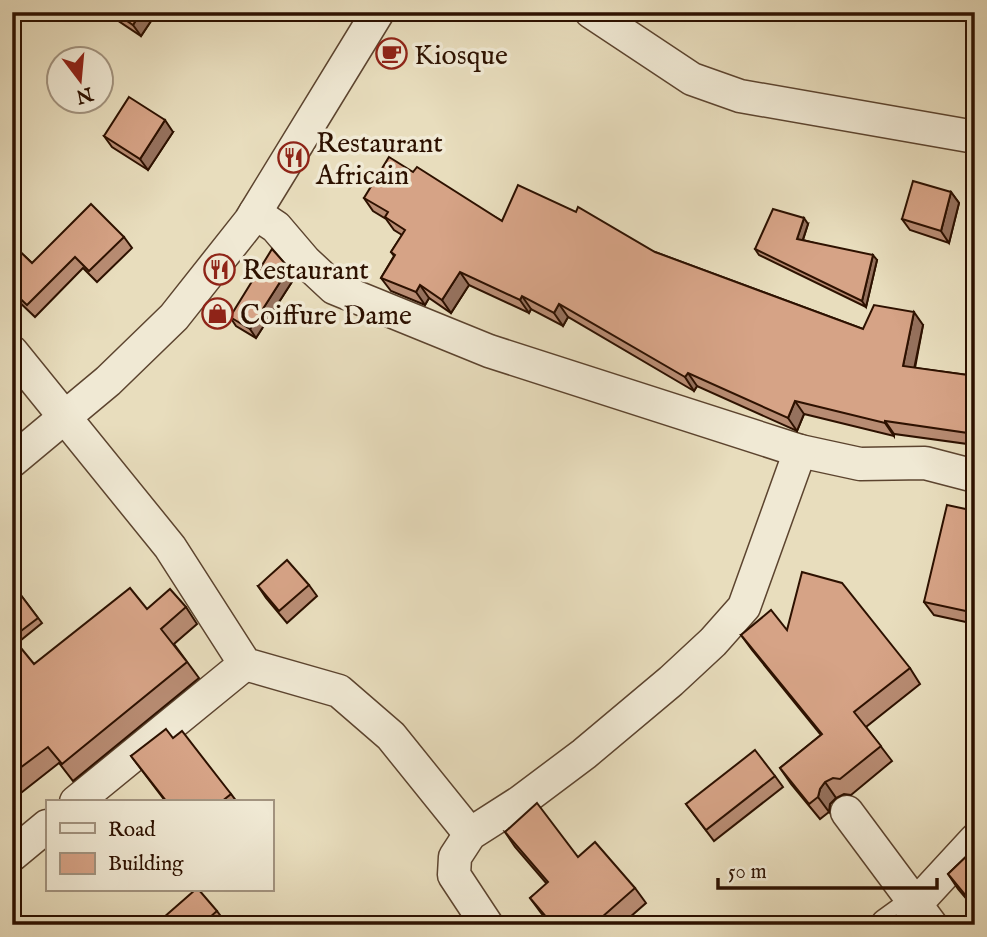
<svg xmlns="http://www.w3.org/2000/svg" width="987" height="937" font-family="'IM FELL English',serif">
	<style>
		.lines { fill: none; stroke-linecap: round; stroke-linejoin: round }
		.minor-casing { stroke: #5c442f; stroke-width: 35 }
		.minor { stroke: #f0e9d4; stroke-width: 32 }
		.wall { fill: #b88c73; stroke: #2d1100; stroke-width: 2 }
		.shaded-wall { fill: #96725e; stroke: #2d1100; stroke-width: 2 }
		.building { fill: #d6a386; stroke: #2d1100; stroke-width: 2 }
		.labels { text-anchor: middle; stroke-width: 7; stroke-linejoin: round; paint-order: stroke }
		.poi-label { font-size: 28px; fill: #2d1100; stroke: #f0e9d4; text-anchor: start }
	</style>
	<rect width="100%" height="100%" fill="#e8ddbd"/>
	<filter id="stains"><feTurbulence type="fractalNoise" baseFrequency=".00286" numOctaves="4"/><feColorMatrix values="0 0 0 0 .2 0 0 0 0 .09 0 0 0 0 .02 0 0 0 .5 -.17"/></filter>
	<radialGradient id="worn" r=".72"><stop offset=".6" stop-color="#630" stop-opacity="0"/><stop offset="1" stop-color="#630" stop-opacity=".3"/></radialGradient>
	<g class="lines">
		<defs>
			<g id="minor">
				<polyline points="591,12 692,79 740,96 975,137"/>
				<polyline points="255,213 276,227 305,261 334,288 489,351 800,451 860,464 925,463 975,476"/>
				<polyline points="12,352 170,547 245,664 339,691 391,736 470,834"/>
				<polyline points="12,461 108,381 174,317 250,221 378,12"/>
				<polyline points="76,802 245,664"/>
				<polyline points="847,812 931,925"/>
				<polyline points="12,855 47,826"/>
				<polyline points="487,925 454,875 455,857 470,834 520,802 584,754 671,681 713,642 744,607 800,451"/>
				<polyline points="887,925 916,904 975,840"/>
			</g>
		</defs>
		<use href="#minor" class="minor-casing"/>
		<use href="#minor" class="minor"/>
	</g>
	<g class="wall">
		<polygon points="107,12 157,12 141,36 108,14"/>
		<polygon points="173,132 148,170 112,147 104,136"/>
		<polygon points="12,159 18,167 12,172"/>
		<polygon points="413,172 502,221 655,252 863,329 923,325 915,368 975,376 975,445 894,434 894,436 804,414 797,431 697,386 694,391 568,317 563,326 531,309 529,313 469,285 451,313 429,298 425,305 391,291 381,278 394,256 391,252 402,235 394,230 386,219 373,211 364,198"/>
		<polygon points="951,192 959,203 949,243 910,230 902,219"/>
		<polygon points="808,224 803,240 877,260 866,307 759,255 755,249"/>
		<polygon points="124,237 132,248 97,282 83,268 35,317 12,295 12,244 32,263"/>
		<polygon points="289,268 295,277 256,338 236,326 230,317"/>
		<polygon points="975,511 975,624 934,615 924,602"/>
		<polygon points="309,585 317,596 287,623 266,598 258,586"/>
		<polygon points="17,590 42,623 21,640 12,629"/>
		<polygon points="186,607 197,624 174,644 199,678 73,781 59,763 12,800 12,645 34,664 147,609"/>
		<polygon points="787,630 910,668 920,684 866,727 892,761 851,795 844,794 836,798 830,804 829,812 820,819 791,784 780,768 821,735 752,650 741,635"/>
		<polygon points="173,738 231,794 237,802 166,802 131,756"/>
		<polygon points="775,776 783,787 714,841 686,804"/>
		<polygon points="505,832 578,857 635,888 646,903 621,925 551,925 541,913 530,898 547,884 515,847"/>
		<polygon points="975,848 975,909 958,889 948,874"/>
		<polygon points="217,911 225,922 222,925 155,925"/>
	</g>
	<g class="shaded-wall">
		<polygon points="141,12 157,12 141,36 133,25"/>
		<polygon points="165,120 173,132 148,170 140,159"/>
		<polygon points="951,192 959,203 949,243 941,231"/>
		<polygon points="804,218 808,224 801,245 797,239"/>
		<polygon points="873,255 877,260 866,307 862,301"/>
		<polygon points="289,268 295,277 256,338 250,329"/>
		<polygon points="460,272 469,285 451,313 442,300"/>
		<polygon points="420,285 429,298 425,305 416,292"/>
		<polygon points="522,296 531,309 529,313 520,300"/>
		<polygon points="559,304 568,317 563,326 554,313"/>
		<polygon points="914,312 923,325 912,379 903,366"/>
		<polygon points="688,373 697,386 694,391 685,377"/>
		<polygon points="795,401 804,414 797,431 788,418"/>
		<polygon points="885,421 894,434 894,436 885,423"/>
		<polygon points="825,782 836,798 830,804 829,812 818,797 820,789"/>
	</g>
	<g class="building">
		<polygon points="114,12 141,12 133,25"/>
		<polygon points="129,97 165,120 140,159 104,136"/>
		<polygon points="389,157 413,172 417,167 502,221 518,185 576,212 578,207 655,252 863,329 874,305 914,312 903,366 975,376 975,434 885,421 885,423 795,401 788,418 688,373 685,377 559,304 554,313 522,296 520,300 460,272 442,300 420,285 416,292 381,278 395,255 391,252 405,230 385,217 388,212 364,198"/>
		<polygon points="913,181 951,192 941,231 902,219"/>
		<polygon points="91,204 124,237 89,271 75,257 27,305 12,291 12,244 32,263"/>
		<polygon points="773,209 804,218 797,239 873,255 862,301 755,249"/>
		<polygon points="272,249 289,268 250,329 230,317"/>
		<polygon points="947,505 975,511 975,613 924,602"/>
		<polygon points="287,560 309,585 279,611 258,586"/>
		<polygon points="802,572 842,583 910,668 854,712 881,746 840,779 833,778 825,782 820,789 818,797 809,804 780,768 822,734 741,635 771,610 787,630"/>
		<polygon points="130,588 147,609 170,589 186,607 161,629 187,662 62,764 48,747 12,774 12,645 16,642 34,664"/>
		<polygon points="17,590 38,618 17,634 12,629 12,594"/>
		<polygon points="166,729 173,738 182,731 231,794 221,802 167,802 131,756"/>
		<polygon points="755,750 775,776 706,830 686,804"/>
		<polygon points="537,803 578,857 595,842 635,888 593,925 553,925 530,898 548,882 505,832"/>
		<polygon points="975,848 975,907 948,874"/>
		<polygon points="195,890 199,890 217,911 201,925 155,925"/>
		<polygon points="896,916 903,925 881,925 886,924"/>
	</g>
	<defs>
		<symbol id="cafe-ring" viewBox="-11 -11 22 22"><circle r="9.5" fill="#f0e9d4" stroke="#8f2418" stroke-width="1.5"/><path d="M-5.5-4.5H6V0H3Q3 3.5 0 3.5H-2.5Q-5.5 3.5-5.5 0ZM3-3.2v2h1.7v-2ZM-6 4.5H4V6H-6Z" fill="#8f2418"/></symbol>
		<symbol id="restaurant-ring" viewBox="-11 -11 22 22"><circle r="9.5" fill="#f0e9d4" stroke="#8f2418" stroke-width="1.5"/><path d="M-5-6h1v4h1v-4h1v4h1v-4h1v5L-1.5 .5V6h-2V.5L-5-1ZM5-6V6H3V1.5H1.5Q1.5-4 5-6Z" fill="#8f2418"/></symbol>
		<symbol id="shop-ring" viewBox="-11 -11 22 22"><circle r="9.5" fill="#f0e9d4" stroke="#8f2418" stroke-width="1.5"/><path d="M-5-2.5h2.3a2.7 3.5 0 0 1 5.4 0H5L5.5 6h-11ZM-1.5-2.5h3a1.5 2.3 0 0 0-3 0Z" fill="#8f2418"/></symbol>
	</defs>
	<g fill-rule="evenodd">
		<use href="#cafe-ring" x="374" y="36" width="35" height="35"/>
		<use href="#restaurant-ring" x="276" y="140" width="35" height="35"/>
		<use href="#restaurant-ring" x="202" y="252" width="35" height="35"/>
		<use href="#shop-ring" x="200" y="296" width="35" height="35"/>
	</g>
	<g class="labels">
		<g class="poi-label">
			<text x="414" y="64">Kiosque</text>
			<text x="316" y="152">Restaurant<tspan x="316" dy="32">Africain</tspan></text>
			<text x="242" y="279">Restaurant</text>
			<text x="240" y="324">Coiffure Dame</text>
		</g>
	</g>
	<rect width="987" height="937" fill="none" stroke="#e8ddbd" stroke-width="42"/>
	<rect x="14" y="14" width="959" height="909" fill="none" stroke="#2d1100" stroke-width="3.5"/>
	<rect x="21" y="21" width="945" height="895" fill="none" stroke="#2d1100" stroke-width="2"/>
	<rect x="46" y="800" width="228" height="91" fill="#f0e9d4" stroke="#a2937f" stroke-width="2"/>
	<rect x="60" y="823" width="35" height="10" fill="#f0e9d4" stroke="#a2937f" stroke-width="2"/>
	<text x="108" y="836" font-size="21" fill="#2d1100">Road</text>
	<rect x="60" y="853" width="35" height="21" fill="#d6a386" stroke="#a2937f" stroke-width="2"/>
	<text x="108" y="870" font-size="21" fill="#2d1100">Building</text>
	<g transform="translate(80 80) rotate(164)"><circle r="33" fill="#f0e9d4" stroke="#a2937f" stroke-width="2"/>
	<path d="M0-5L12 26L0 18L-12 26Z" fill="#8f2418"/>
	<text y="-10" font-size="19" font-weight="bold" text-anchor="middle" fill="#2d1100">N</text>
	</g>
	<path d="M718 878v10h219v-10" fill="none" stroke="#2d1100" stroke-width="3.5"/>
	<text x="728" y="878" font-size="21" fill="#2d1100" stroke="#f0e9d4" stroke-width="5" paint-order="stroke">50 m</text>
	<rect width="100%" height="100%" filter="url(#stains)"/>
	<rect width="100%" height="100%" fill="url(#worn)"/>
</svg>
